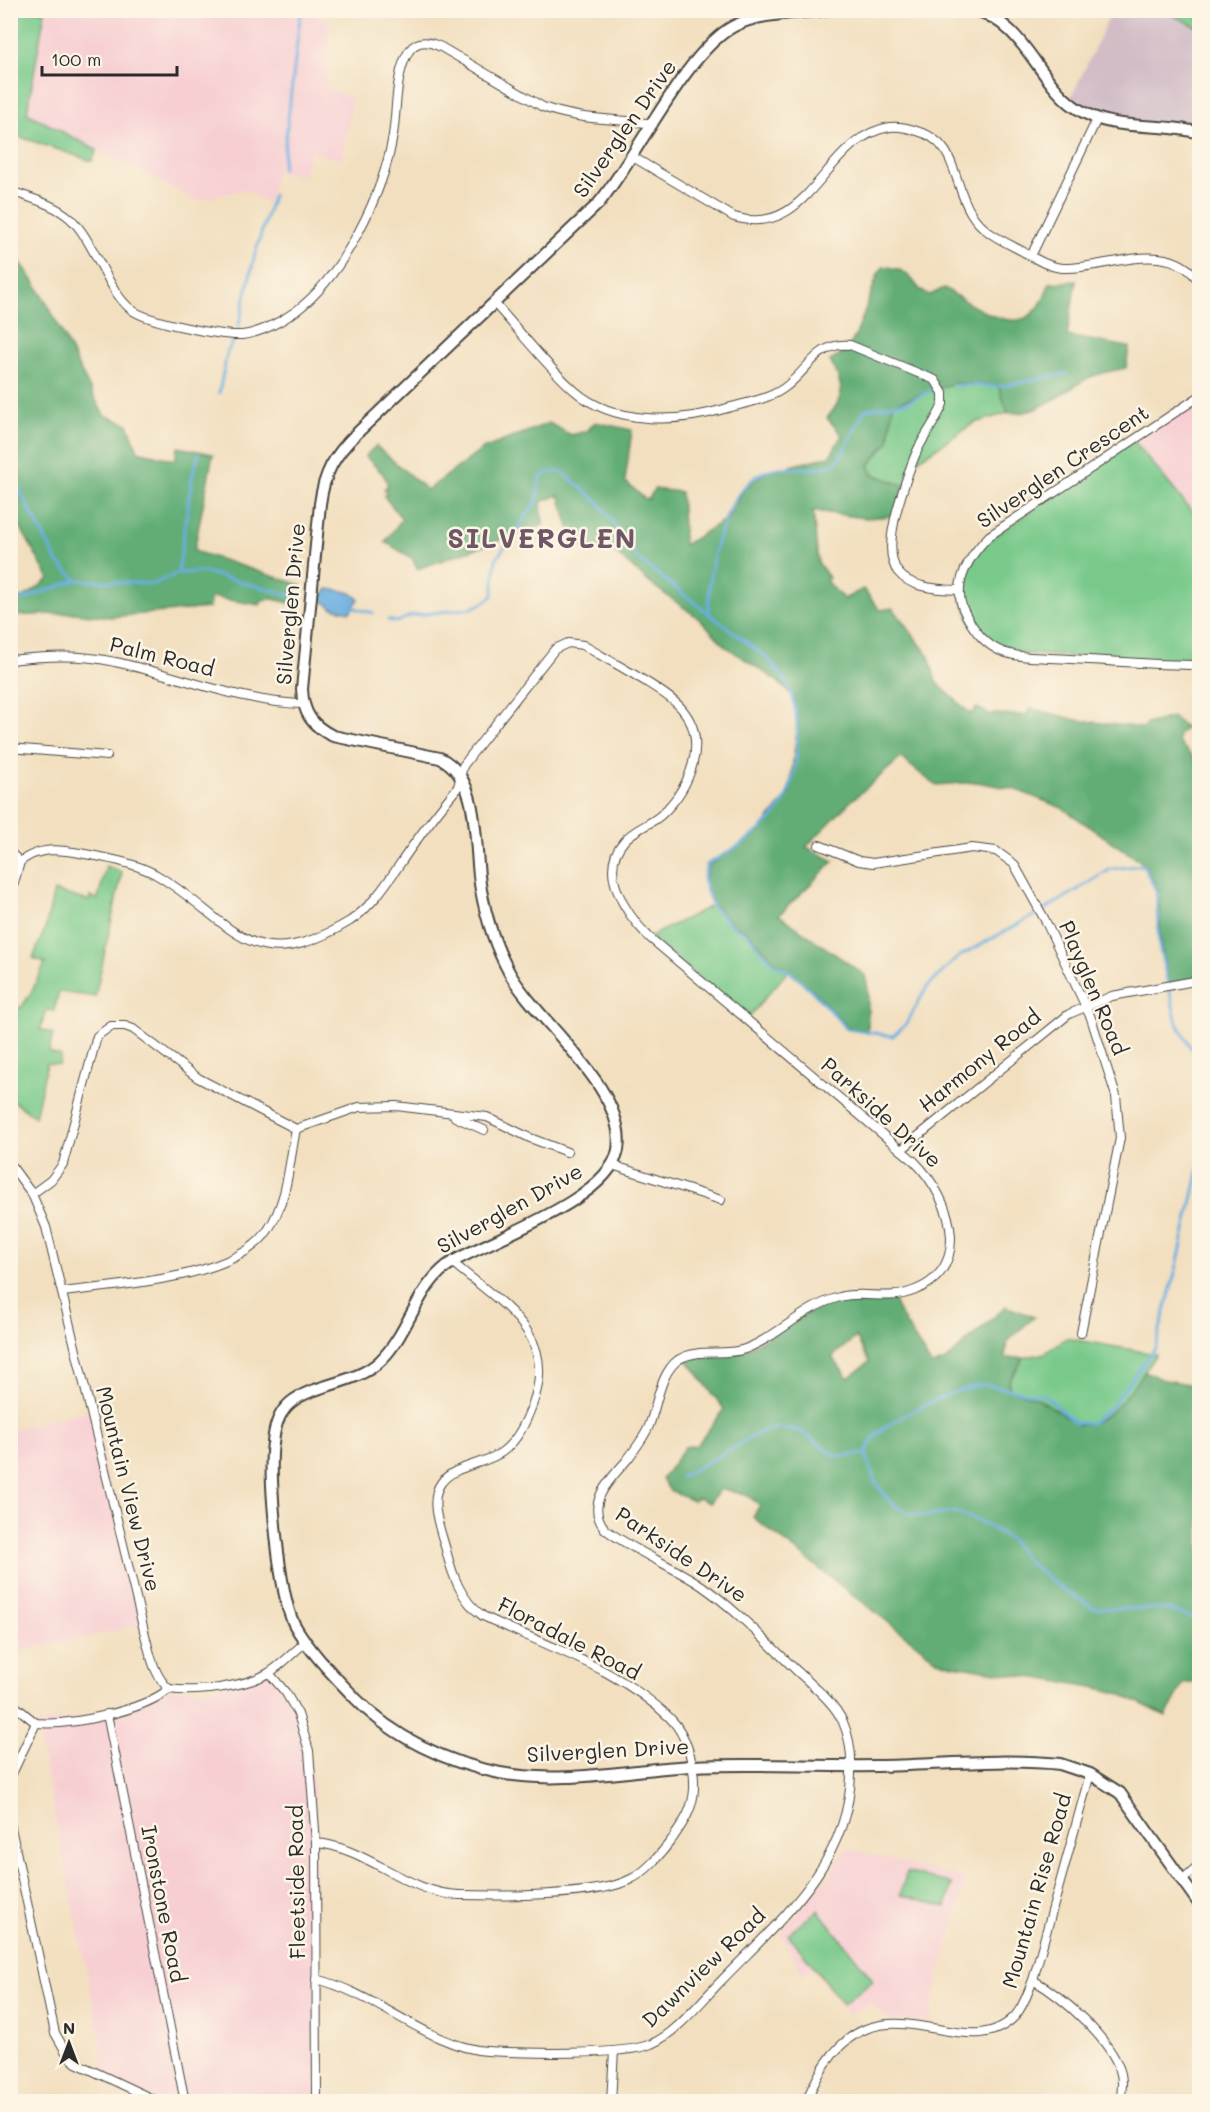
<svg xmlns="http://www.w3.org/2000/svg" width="1210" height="2112" font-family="Mali,sans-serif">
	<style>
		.built { fill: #f7cfd3 }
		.industrial { fill: #d2bdc7 }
		.green { fill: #78c98a; stroke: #527a5a; stroke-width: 1.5 }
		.forest { fill: #62ad76; stroke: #466c50; stroke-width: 1.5; fill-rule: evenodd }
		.water { fill: #6aafe0; stroke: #4a6d86; stroke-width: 1.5 }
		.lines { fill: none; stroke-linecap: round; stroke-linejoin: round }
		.stream { stroke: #6aafe0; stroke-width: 3 }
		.street-casing { stroke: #494641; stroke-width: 10 }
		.secondary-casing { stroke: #494641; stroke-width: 14 }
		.street { stroke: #fff; stroke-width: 8 }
		.secondary { stroke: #fff; stroke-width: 10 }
		.labels { text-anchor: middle; stroke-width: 5; stroke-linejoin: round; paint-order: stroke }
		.street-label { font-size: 21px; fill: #2b2b2b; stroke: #fcf5e5 }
		.district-label { font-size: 27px; font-weight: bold; letter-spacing: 1.5px; fill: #6f5765; stroke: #fcf5e5 }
	</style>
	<rect width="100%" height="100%" fill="#fcf5e5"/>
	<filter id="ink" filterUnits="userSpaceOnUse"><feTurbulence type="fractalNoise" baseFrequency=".0167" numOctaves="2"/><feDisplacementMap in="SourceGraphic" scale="12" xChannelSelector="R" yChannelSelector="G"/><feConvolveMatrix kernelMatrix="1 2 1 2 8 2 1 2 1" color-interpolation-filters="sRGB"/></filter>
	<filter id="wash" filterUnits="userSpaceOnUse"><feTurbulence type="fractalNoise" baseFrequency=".008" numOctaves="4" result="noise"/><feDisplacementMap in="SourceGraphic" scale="24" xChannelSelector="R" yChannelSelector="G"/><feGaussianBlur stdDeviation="1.35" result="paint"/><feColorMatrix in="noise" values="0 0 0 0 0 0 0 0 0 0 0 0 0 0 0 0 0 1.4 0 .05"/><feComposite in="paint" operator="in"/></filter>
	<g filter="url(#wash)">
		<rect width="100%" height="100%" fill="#f2dfbf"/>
		<g class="built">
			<polygon points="45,10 316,11 315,14 330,23 325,87 352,98 342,160 310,152 303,176 277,171 268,203 244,189 197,201 27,113"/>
			<polygon points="1199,397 1199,520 1133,440"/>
			<polygon points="91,1410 142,1625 20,1651 10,1605 10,1430"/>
			<polygon points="269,1673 300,1715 314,1786 318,2101 158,2101 101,2076 102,2046 36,1723 107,1715 169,1689 206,1690"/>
			<polygon points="845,1848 966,1879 931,2007 932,2022 888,2020 871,2004 849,2015 812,1968 802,1974 780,1934 833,1871"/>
		</g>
		<polygon class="industrial" points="1112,11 1165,11 1199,28 1196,132 1131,126 1069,102"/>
		<g class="green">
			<polygon points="11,10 45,11 27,113 97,150 92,161 11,134"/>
			<polygon points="1165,11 1199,11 1199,28"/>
			<polygon points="954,383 999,385 1008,413 974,423 912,464 905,486 873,474 869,465 889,441 893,404"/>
			<polygon points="1133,440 1199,520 1199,666 1002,652 971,624 959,590 976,549"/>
			<polygon points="106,866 122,872 95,997 59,992 54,1011 47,1010 40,1029 53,1034 49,1053 61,1056 59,1065 47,1063 35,1117 11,1099 11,1014 14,1005 21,1008 32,991 45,963 33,958 46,926 54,891 89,901 90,897 98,899"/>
			<polygon points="713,905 733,925 747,931 774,961 789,970 747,1019 649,937"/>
			<path d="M1066,1338L1156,1354C1138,1381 1115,1423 1079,1425L1039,1399L1009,1389V1381L1024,1358L1045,1353Z"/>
			<polygon points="907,1872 952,1884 946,1907 900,1895"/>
			<polygon points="818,1910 873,1980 843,2004 788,1934"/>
		</g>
		<g class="forest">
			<path d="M11,250C52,299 72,360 104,415L128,424L138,451L175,460L178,447L213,454L194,551L301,585L299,605L272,599L262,600L260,605L211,597L209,608L109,617L75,613L11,616V602L29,594L49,579L18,523L11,499Z"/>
			<path d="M884,266C892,268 901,269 908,275C917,283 917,291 930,295L944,288C967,301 1013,339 1037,309C1043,302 1046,291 1050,283L1076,281L1067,336L1129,347L1126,368C1111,371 1094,374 1081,382C1059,396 1035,416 1008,413L998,385L954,383L893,404L889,441L869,465L873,475L905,486L896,516L865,518L813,511L818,562L829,578L826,581L844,599L863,589L880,610L893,608L929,656L936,682L971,714L977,708L990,714L1026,715L1031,708L1077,720L1144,728L1146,724L1172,717L1187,728L1179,734L1178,742L1194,758L1199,768V979L1169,984L1161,947L1158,890L1144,864L1062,808L1014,789L977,782L935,785L901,758L850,802L806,847L834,861L779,915L865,975L868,989V1033L848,1028L812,989L774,961L747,931L733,925L713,905L704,880L708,866L758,833L789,794L797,730L794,697L777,681L725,646L701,620L651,584L610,548L575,546L559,495L541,502L543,525L417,569L412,558L385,542L402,519L384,496L387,493L384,489L388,485L383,474L365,456L376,446L427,490L483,449L549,423L571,435L587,431L595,422L632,430L625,481L645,499H649L654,489L681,492L684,545L728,518L743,490L764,473L830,456L842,435L827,418C846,397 844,385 830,361L846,352L856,335L878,274Z"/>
			<path d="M892,1296L900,1314L931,1365L944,1362L1006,1306L1034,1317L1007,1342L1005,1358H1024L1009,1381V1389L1039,1399L1079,1425C1110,1424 1128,1393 1145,1371L1160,1379L1199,1386V1683H1184L1166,1716L1121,1694L1093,1687L953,1665L937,1660L753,1517L760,1505L745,1494L721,1489L709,1503L699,1498L693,1501L670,1491L662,1479L685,1447L697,1445L724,1409L685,1357L747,1349L832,1299ZM856,1337L869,1362L848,1378L832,1357Z"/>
		</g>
		<polygon class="water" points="328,589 349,592 359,599 350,612 333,608 320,599"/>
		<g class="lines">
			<g class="stream">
				<polyline points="282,169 301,10"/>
				<polyline points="238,329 255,254 273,195"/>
				<polyline points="954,385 1004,386 1067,373"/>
				<polyline points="219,393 227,353 233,341"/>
				<polyline points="10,472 58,563 77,580 153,584 178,573 204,572 301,598"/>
				<polyline points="178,573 192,477 199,454"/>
				<polyline points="10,604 76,580"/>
				<polyline points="351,607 373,613"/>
				<path d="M709,614C706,569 724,475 778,468C795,466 822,474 837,461C846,453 856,422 866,409L908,402L930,391"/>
				<path d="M388,620L397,622L410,616L472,608L485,602L493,595L496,559L537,501L540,477L550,472H563L601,505L639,560L766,657C777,670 789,682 793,699C800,727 798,769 787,795C773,828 736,848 707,864L703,879L712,906L732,926L746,933L773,963L792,973L811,990L847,1029L893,1036L906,1024L927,987L958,957L1046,909L1111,869L1143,865L1156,890L1159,946L1177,1023L1200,1064"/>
				<path d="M1200,1164L1177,1266L1155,1348L1111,1407L1091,1423H1075L1045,1395C1025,1395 997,1384 981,1385C958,1388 888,1419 874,1438C871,1442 868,1449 866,1454L875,1482L892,1504L910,1514L926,1516L954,1512L979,1521L1010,1539L1027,1561L1059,1587L1094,1608L1167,1609L1200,1621"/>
				<polyline points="681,1477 761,1432 782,1427 802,1432 836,1456 865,1454"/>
			</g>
		</g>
	</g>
	<g filter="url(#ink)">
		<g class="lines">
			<defs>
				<g id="street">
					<polyline points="996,19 1001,10"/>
					<path d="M633,157L734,217C812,240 823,137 890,127C899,126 908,128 917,131C958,142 952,183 971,213C982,232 1003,241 1022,251C1034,258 1048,267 1063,268C1106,270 1170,235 1200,283"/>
					<path d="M10,191C73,211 75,216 105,273C112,286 120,301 132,310C148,322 221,336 242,335C260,333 281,322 296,311C343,276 384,193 393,135C397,110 395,73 409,51C418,38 430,42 441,47L543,107C580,121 616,118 653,124"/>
					<polyline points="1031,256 1097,119"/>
					<path d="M494,303C521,332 545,365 575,391C614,425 678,423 724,409C743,403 768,400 784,388C807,372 818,341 850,345L935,380L943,393V404C937,420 926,433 918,449C909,468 903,489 897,510C881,571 896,589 959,590"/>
					<path d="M1200,396L989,536C971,554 952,582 963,609C971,626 984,645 1003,652C1023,659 1049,657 1071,659C1114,661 1157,665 1200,665"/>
					<path d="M10,660C45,656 81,654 115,662C178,675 238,702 303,704"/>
					<polyline points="10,748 107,756"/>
					<polyline points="819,845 859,861 873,863 972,848 996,851 1014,864 1045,920 1091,1018 1116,1096 1120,1138 1081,1333"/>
					<polyline points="10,852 20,862"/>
					<path d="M10,896L20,862C38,847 59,849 80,853C105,858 133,862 155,874C233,919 248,983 350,921C376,904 393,873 411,848C426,827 442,806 458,787L463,766L472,754L555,649L568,643L583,645C606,659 666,690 682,709C710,742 689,789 661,815C650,825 634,829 624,841C597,872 626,914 649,937L914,1161C954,1201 976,1276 903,1294C882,1299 860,1291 840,1297C804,1306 778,1337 745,1349C723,1357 698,1347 678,1360C660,1373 657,1406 649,1426C644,1438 635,1449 627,1460C610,1480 584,1503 605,1529C635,1552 671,1565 702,1586C737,1610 766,1642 797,1671C813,1686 834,1702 843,1722C850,1738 852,1757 851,1774C849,1864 780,1920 722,1980C703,1999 676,2034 651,2044C624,2056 520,2053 487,2051C430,2047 375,1993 316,1979"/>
					<polyline points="455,1117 484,1130"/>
					<polyline points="901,1150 1069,1014 1112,996 1200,980"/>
					<path d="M10,1164L32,1194L46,1227L146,1639C151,1657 154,1675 169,1689"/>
					<polyline points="612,1165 721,1200"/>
					<polyline points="32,1194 51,1180 63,1164 97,1036 111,1026 125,1026 133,1029 198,1078 296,1129 359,1107 396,1106 487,1117 530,1138 567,1152"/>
					<path d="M63,1292C116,1285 237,1279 268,1230C288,1200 289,1163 296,1129"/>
					<polyline points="269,1673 286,1693 298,1714 309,1751 316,1843 317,2102"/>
					<path d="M10,1702L36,1723C71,1726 142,1711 169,1689C195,1693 247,1687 270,1672C283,1664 294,1651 306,1642"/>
					<polyline points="107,1714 185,2102"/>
					<polyline points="10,1778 36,1723"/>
					<polyline points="10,1823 55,2033 67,2054 76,2063 159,2102"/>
					<path d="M316,1843C367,1847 407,1894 460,1895C499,1896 598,1897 631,1879C648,1871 662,1852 673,1838C684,1822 693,1809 694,1789C695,1765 687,1735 670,1718C619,1668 545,1646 483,1616C461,1601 452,1574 446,1550C441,1531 428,1501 441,1483C454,1465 484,1465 502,1452C518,1440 526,1422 533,1403C559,1332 499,1303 452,1262"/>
					<polyline points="1182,1880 1200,1864"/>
					<path d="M1033,1980C1062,1996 1113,2041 1121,2074C1123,2083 1122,2092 1120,2102"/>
					<polyline points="611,2102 614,2051"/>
					<path d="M806,2102C866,1952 960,2075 1015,2016C1024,2006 1028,1992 1033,1980L1090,1774"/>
				</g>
				<g id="secondary">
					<path d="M825,10C796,14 761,12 734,26C686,51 636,159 598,204L356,434C334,456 324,473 320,504L302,689C303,713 312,726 333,736L440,758C483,779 473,849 481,890C486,917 496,948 509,972C536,1021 628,1089 618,1150C609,1199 496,1237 454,1261C416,1284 411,1331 380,1361C354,1386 306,1384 286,1407C278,1416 274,1430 273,1443C268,1476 279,1595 294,1624C309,1651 335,1677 356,1699C393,1737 447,1763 500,1773C564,1785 629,1769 693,1766C754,1763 815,1767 877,1766C937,1765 1000,1758 1060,1764L1090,1774L1120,1793L1200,1905"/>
					<path d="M975,10C1025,24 1037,80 1075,107C1113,134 1158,121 1200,133"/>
				</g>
			</defs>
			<use href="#street" class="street-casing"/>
			<use href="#secondary" class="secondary-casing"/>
			<use href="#street" class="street"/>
			<use href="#secondary" class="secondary"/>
		</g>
	</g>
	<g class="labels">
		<g class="street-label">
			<text transform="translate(625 129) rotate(-55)" y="7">Silverglen Drive</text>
			<text transform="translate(1063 467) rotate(-34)" y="7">Silverglen Crescent</text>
			<text transform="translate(291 604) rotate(-85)" y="7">Silverglen Drive</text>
			<text transform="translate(162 657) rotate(14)" y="7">Palm Road</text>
			<text transform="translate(1093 988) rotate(67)" y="7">Playglen Road</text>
			<text transform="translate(980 1061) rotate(-39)" y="7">Harmony Road</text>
			<text transform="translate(881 1113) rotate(42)" y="7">Parkside Drive</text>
			<text transform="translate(510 1209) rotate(-29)" y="7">Silverglen Drive</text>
			<text transform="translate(128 1489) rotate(76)" y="7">Mountain View Drive</text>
			<text transform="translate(681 1555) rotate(34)" y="7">Parkside Drive</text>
			<text transform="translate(569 1639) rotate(27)" y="7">Floradale Road</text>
			<text transform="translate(608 1751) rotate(-3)" y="7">Silverglen Drive</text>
			<text transform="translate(297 1882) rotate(-91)" y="7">Fleetside Road</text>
			<text transform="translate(1037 1891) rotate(-74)" y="7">Mountain Rise Road</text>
			<text transform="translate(163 1904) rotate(79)" y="7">Ironstone Road</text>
			<text transform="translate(704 1968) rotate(-44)" y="7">Dawnview Road</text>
		</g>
		<g class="district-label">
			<text x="542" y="548">SILVERGLEN</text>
		</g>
	</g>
	<rect width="1210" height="2112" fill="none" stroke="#fcf5e5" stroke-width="36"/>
	<g transform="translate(69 2043)" stroke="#fcf5e5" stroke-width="4.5" paint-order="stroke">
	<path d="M0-4.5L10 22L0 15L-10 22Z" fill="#2b2b2b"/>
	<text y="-9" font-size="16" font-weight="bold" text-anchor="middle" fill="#2b2b2b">N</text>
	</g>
	<path d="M42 66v9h135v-9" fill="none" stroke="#2b2b2b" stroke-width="3"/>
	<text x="51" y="66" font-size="18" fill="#2b2b2b" stroke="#fcf5e5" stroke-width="4.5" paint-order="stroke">100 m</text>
</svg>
